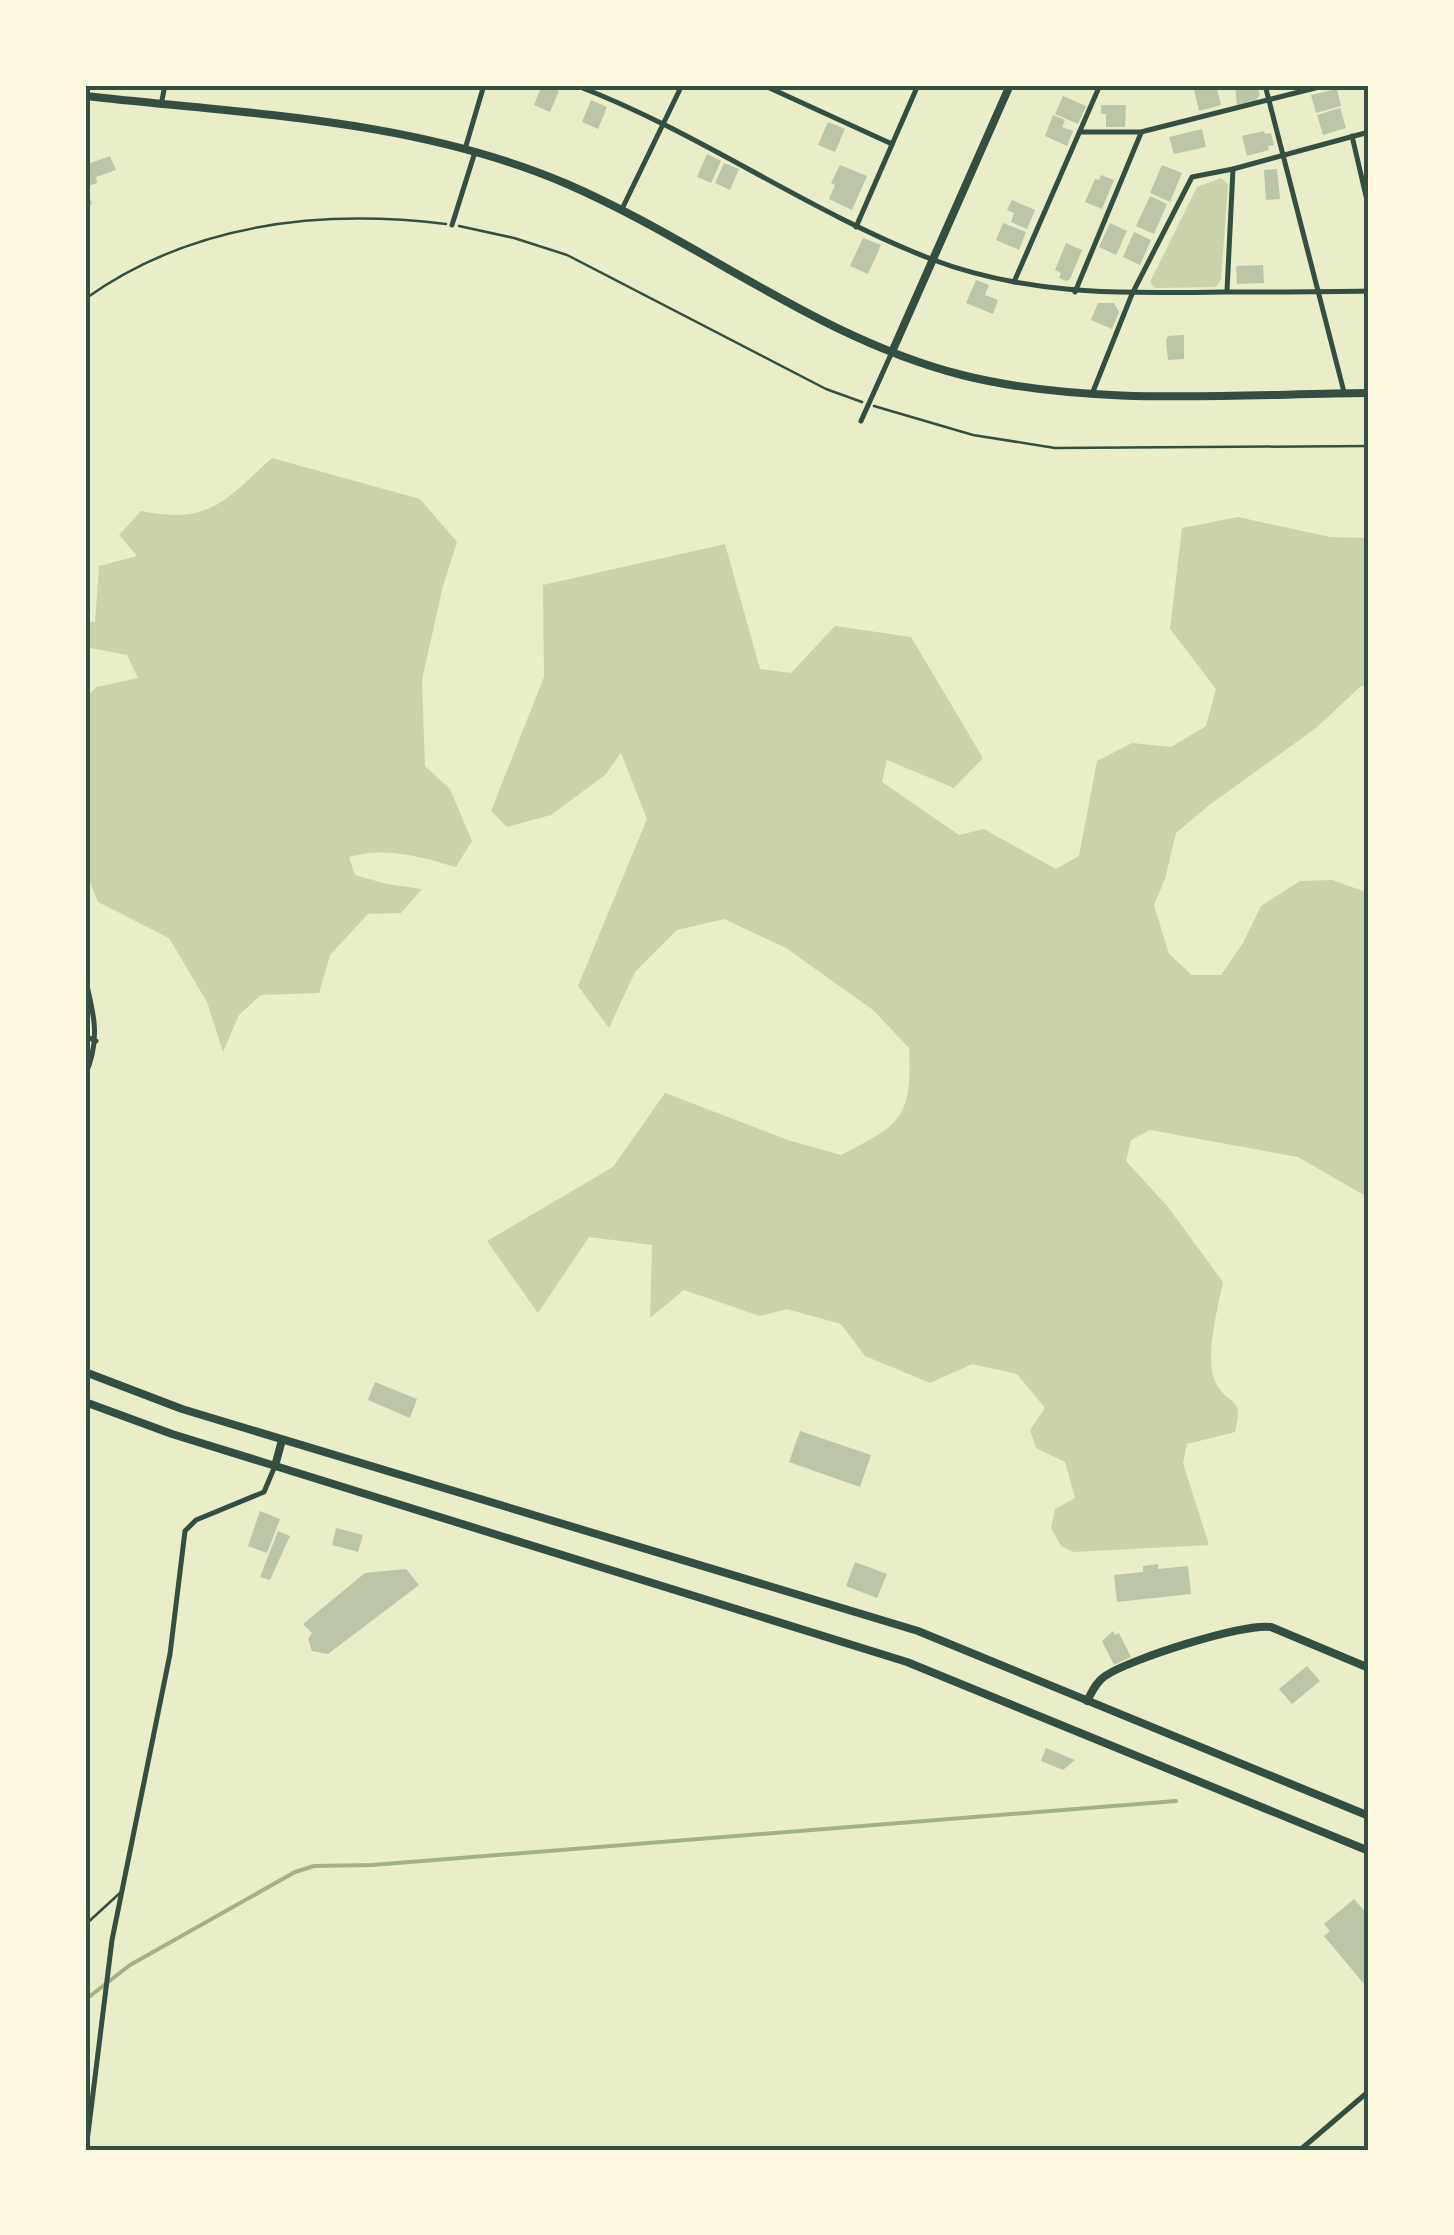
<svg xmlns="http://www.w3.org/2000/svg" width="1454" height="2235" font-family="Bitter,serif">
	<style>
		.green { fill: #cad2ad }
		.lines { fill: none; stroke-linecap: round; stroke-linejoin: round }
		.stream { stroke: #a3b18a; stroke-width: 4 }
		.building { fill: #bcc5a7 }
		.path { stroke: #344e41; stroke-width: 2.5 }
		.service { stroke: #344e41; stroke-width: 2.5 }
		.minor { stroke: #344e41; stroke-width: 5 }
		.tertiary { stroke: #344e41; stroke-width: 8 }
		.neatline { fill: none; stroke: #344e41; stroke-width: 4 }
	</style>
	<rect width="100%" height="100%" fill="#e9edc9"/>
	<g class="green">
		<polygon points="1221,178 1228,185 1221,279 1216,287 1155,288 1150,282 1197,187"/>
		<path d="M272,458L420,499L457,542L443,586L422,680L425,766L450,789L472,841L456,867C421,857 386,846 349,857L355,875L387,884L422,889L401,913L368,914L330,955L319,993L261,995L239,1015L223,1052L207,1002L169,938L98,902L85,870V697L97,687L138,678L127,655L85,647V622H95L99,566L137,556L119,535L141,511C210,525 224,501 272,458Z"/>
		<path d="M1238,517L1330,537L1369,538V685L1361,686L1316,728L1208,806L1176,833L1165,879L1154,905L1169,954L1192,975H1221L1243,943L1261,906L1300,881L1332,880L1363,891L1369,889V1198L1298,1157L1150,1130L1131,1140L1126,1161L1168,1207L1223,1282C1218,1308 1203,1362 1217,1385C1231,1408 1244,1395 1235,1432L1187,1444L1183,1463L1209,1545L1073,1552L1061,1546L1051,1528L1055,1509L1075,1498L1065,1462L1036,1448L1030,1430L1045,1408L1017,1374L972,1364L930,1383L865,1356L841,1324L787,1309L760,1316L684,1290L650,1318L652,1245L589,1237L538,1313L487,1241L613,1167L665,1093L791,1141L841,1155C901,1124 912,1119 909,1048L873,1010L786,948L724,919L677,930L635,972L609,1028L578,986L647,819L621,753L605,775L551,815L507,827L491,811L544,677L543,585L725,544L760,669L791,673L835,626L911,637L983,758L954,788L887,760L882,782L959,835L984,829L1056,869L1079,856L1097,761L1132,743L1171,747L1206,726L1216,689L1170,629L1182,528Z"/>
	</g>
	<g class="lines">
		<polyline class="stream" points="85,2000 130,1965 295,1872 314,1866 372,1865 1176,1801"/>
	</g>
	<g class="building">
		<polygon points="542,85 559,91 550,112 534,105"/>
		<polygon points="1216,85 1221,105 1199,111 1194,90"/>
		<polygon points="1235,85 1257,85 1260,95 1256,100 1237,105"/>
		<polygon points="1337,89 1341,106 1316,113 1311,95"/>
		<polygon points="1063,96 1086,106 1078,124 1055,114"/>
		<polygon points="591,100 607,107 598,129 582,122"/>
		<polygon points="1101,105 1126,105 1125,127 1106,127 1106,114 1101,114"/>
		<polygon points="1340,108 1346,128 1323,135 1317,115"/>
		<polygon points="1053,115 1065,120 1062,127 1073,131 1067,146 1045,136"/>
		<polygon points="828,122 845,129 835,152 818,145"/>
		<polygon points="1202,129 1206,147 1174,154 1169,137"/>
		<polygon points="1264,131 1265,134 1271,133 1274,145 1268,146 1269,150 1247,156 1242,136"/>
		<polygon points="707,154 721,161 711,183 697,177"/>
		<polygon points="110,156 116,170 96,177 97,183 86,187 92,204 85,207 85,165"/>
		<polygon points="724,163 739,169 730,190 715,183"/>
		<polygon points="840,165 867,176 852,210 829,199 835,185 831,183"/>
		<polygon points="1162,165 1182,173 1170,202 1150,193"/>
		<polygon points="1277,169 1280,199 1266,200 1264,170"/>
		<polygon points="1101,175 1114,180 1102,209 1085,202 1095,179 1099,180"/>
		<polygon points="1150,196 1167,204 1154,234 1136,226"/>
		<polygon points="1012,200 1035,210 1027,229 1011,222 1014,213 1007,210"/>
		<polygon points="1003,223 1026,232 1019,250 996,240"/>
		<polygon points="1110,223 1127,231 1116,255 1099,247"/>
		<polygon points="1134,232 1151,240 1140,265 1123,257"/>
		<polygon points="863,238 881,245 868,274 850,266"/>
		<polygon points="1066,243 1082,250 1070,279 1066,281 1059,278 1061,273 1055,270"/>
		<polygon points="1263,265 1264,283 1237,284 1236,266"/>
		<polygon points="976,280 989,285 985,295 998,300 993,314 966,303"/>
		<polygon points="1098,303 1114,303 1119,312 1112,329 1091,320"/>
		<polygon points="1184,335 1184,359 1168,360 1166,340 1168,336"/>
		<polygon points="375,1382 417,1399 410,1418 368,1400"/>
		<polygon points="800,1431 871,1455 860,1487 789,1462"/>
		<polygon points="260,1511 280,1519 267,1553 248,1546"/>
		<polygon points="336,1528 363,1535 358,1552 332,1545"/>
		<polygon points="278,1531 290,1536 270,1580 260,1577"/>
		<polygon points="855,1562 887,1574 877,1598 846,1586"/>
		<polygon points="1158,1564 1158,1569 1188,1566 1191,1594 1117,1602 1114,1575 1143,1572 1143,1566"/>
		<polygon points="406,1569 419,1585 328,1654 312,1651 308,1639 312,1633 303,1624 365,1573"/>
		<polygon points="1113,1631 1115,1635 1119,1633 1131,1657 1114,1665 1102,1641"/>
		<polygon points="1307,1666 1320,1681 1292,1704 1279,1689"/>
		<polygon points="1046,1748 1075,1760 1063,1770 1041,1761"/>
		<polygon points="1354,1899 1369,1916 1369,1990 1324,1936 1330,1931 1324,1924"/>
	</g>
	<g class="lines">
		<g class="path">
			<polyline points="459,226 514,238 567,255 826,389 862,402"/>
			<path d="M85,299C191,223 320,209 446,224"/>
			<polyline points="874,406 973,435 1055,448 1369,446"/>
		</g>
		<polyline class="service" points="85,1925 121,1892"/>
		<g class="minor">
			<path d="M575,85C699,132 807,211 931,259C1028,296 1122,293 1224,292C1272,292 1321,292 1369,291"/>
			<polyline points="763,85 892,144"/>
			<polyline points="1265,85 1344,392"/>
			<polyline points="161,105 165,85"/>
			<polyline points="1080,132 1141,132 1327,85"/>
			<polyline points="1352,136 1369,209"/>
			<polyline points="465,149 484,85"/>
			<polyline points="621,211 682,85"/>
			<polyline points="452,225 475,152"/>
			<polyline points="856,227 918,85"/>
			<polyline points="1014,282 1100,85"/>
			<polyline points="1227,291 1233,169"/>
			<polyline points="1075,292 1141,133"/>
			<polyline points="1092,394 1132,294 1192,177 1233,169 1369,132"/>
			<polyline points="861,421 892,352"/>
			<path d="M85,978C94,1013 101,1041 85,1075"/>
			<polyline points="85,1036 96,1041"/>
			<polyline points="86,2150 112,1940 170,1654 185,1531 196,1520 264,1492 275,1466"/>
			<polyline points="1300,2150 1369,2091"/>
		</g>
		<g class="tertiary">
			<path d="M85,96C246,114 416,119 567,184C701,242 819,339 962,375C1089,407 1238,394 1369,393"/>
			<polyline points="892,352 1010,85"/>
			<polyline points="85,1372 182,1409 918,1631 1369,1816"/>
			<polyline points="85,1402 172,1434 907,1662 1369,1851"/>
			<polyline points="275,1466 282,1440"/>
			<path d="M1087,1701C1092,1692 1096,1682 1105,1676C1130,1659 1243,1623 1271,1627L1369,1668"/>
		</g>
	</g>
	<rect width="1454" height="2235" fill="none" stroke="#fefae0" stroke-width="175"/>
	<rect x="88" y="88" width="1278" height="2060" class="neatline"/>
</svg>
